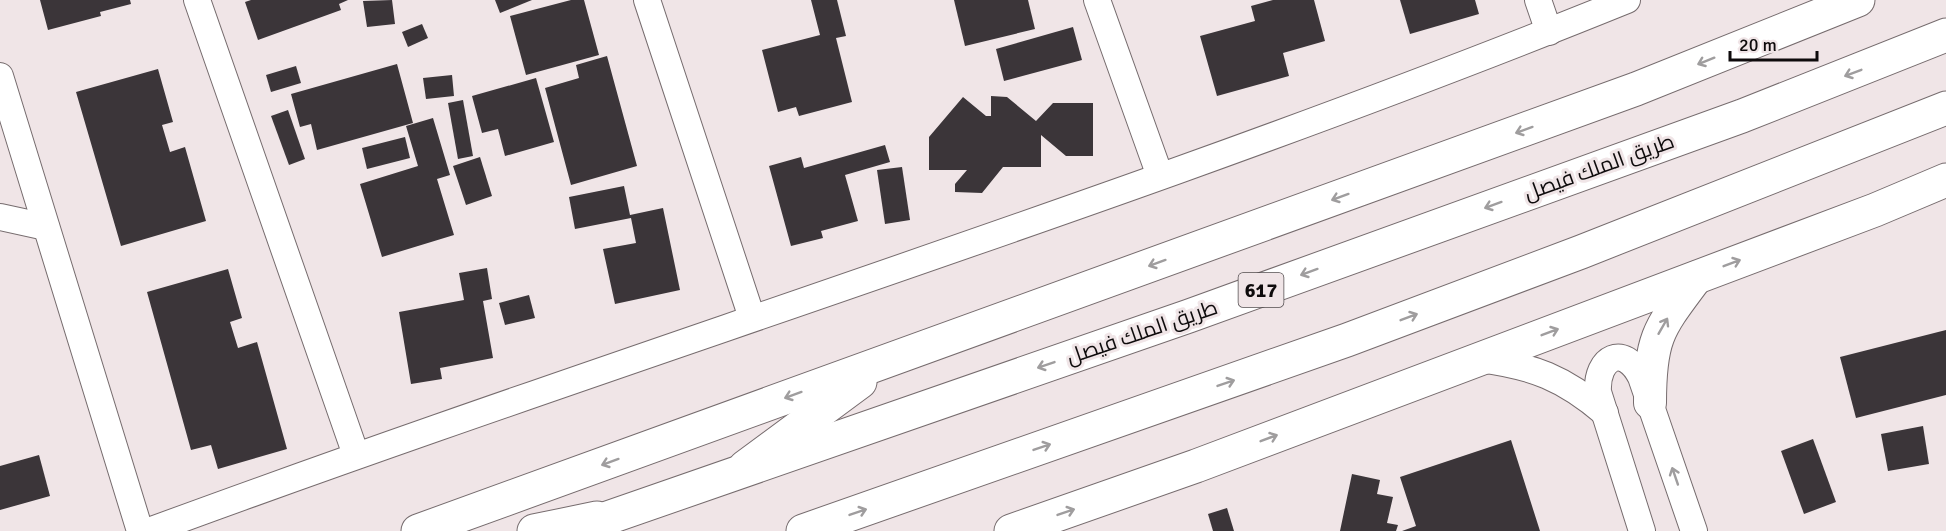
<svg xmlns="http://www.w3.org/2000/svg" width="1946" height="531" font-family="Signika,Cairo,sans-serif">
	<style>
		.building { fill: #3b3539 }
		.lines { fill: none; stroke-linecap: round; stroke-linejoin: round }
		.minor-casing { stroke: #766c6e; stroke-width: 28 }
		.tertiary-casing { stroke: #766c6e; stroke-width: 34 }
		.primary-casing { stroke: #766c6e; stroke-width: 35 }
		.trunk-casing { stroke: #766c6e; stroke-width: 35 }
		.minor { stroke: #fff; stroke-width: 26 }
		.tertiary { stroke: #fff; stroke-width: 32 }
		.primary { stroke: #fff; stroke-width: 33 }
		.trunk { stroke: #fff; stroke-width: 33 }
		.oneway { stroke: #9f9d9e }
		.labels { text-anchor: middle; stroke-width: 6; stroke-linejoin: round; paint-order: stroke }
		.shield { fill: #f0e5e7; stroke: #524c4e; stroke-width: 1.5 }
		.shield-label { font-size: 20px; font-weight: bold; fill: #0e0b0c }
		.street-label { font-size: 21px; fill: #0e0b0c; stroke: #f0e5e7 }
	</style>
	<rect width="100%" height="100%" fill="#f0e5e7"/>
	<g class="building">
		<polygon points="40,0 130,0 131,4 100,12 101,16 48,30"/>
		<polygon points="251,0 348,0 339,4 341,10 258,40 245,2"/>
		<polygon points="392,0 395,24 367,27 363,1"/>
		<polygon points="495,0 532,0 500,13"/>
		<polygon points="571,0 584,0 599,55 526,75 510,16"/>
		<polygon points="811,0 837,0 846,36 836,38 852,102 799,116 796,107 778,112 762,50 820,35"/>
		<polygon points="954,0 1028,0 1035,29 965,46"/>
		<polygon points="1273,0 1314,0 1325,41 1283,53 1289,76 1217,96 1200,36 1255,21 1251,6"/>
		<polygon points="1400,0 1475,0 1479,14 1410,34"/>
		<polygon points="422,24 428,38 408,47 402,32"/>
		<polygon points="1073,27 1082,60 1004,81 996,49"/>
		<polygon points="607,56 637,166 571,185 545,88 579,78 576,65"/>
		<polygon points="397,64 413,123 317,150 311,124 300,127 291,94"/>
		<polygon points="296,66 301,83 271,92 266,75"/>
		<polygon points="158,69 173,122 162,125 170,152 185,147 206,221 121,246 76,92"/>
		<polygon points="452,75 454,96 426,99 423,78"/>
		<polygon points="536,78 554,142 505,156 498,129 482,133 472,96"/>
		<polygon points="991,96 1007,97 1036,121 1053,103 1093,103 1093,156 1066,156 1041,135 1041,167 1003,167 982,193 955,192 955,184 967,170 929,170 929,137 963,97 986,116 991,116"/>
		<polygon points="463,100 473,156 458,159 448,103"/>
		<polygon points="288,110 305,159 289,165 271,116"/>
		<polygon points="433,118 450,175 437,179 454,235 382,257 360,184 418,166 406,126"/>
		<polygon points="405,137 410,158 367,169 362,148"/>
		<polygon points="885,145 890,162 845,175 858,221 821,231 823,238 791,246 769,166 801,157 804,168"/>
		<polygon points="480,157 492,196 466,205 453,166"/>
		<polygon points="902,167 910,220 885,224 877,170"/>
		<polygon points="624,186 630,215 663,208 680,290 615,304 603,249 636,243 631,218 575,229 569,197"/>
		<polygon points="487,268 492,299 483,301 493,358 440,368 442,379 411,384 399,312 464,300 459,273"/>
		<polygon points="228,269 242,318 230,322 238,348 257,342 287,449 218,469 211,445 191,450 147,292"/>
		<polygon points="529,295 535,318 505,325 499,303"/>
		<polygon points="1946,330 1946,395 1856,418 1840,357"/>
		<polygon points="1923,426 1929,464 1888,471 1881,434"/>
		<polygon points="1813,439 1836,502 1804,514 1781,451"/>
		<polygon points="1511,440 1540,531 1402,531 1416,526 1400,477"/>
		<polygon points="39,455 50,496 0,510 0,466"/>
		<polygon points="1352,474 1380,480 1377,494 1393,497 1387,523 1398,525 1396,531 1340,531"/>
		<polygon points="1227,508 1234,531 1213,531 1208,514"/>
	</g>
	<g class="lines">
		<defs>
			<g id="minor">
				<polyline points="197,0 356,455"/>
				<polyline points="647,0 752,318"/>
				<polyline points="1097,0 1160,176"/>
				<polyline points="1538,0 1549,32"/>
				<polyline points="0,76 140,531"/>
				<polyline points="0,217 46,227"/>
				<path d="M1480,359C1533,366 1564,378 1605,413"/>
				<path d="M149,531C640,350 1141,197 1627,0"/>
				<path d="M1642,531L1598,392C1596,357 1624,343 1641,377L1694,531"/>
			</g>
			<path id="tertiary" d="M1650,403C1650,336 1659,328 1697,277"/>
			<g id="primary">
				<polyline points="745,467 860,382"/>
				<polyline points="418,531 1636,89 1858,0"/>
				<polyline points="534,531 597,518"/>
				<polyline points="1011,531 1196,466 1875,210 1946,180"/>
			</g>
			<g id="trunk">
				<polyline points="570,531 1189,316 1742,116 1946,35"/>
				<polyline points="803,531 1347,340 1581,252 1946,108"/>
			</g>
		</defs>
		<use href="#minor" class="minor-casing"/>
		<use href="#tertiary" class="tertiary-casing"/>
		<use href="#primary" class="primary-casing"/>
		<use href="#trunk" class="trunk-casing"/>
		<use href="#minor" class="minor"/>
		<use href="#tertiary" class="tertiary"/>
		<use href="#primary" class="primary"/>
		<use href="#trunk" class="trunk"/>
	</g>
	<defs><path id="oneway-shaft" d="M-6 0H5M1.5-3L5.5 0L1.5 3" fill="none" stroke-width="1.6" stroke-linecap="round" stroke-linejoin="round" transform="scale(1.5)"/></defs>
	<g class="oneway">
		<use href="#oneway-shaft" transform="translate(1706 61) rotate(158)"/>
		<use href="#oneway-shaft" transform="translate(1853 73) rotate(159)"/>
		<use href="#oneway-shaft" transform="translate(1524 130) rotate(160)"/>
		<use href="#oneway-shaft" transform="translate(1340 197) rotate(160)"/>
		<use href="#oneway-shaft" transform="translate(1493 205) rotate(160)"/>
		<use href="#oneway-shaft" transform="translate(1157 263) rotate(160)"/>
		<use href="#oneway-shaft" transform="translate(1732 263) rotate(-21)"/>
		<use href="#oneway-shaft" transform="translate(1309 272) rotate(160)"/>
		<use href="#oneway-shaft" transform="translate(1409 317) rotate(-21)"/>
		<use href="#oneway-shaft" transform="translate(1663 326) rotate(-60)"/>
		<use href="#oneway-shaft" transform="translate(1550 332) rotate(-21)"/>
		<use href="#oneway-shaft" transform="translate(1046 365) rotate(161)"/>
		<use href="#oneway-shaft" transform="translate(1226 383) rotate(-19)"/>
		<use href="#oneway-shaft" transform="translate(793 395) rotate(160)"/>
		<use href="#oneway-shaft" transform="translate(1269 438) rotate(-21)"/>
		<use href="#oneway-shaft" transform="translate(1042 447) rotate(-19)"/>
		<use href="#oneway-shaft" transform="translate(610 462) rotate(160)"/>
		<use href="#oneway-shaft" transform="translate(1675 476) rotate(-109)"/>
		<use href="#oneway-shaft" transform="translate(858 512) rotate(-19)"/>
		<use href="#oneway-shaft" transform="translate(1066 512) rotate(-19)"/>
	</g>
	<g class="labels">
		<rect class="shield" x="1238.5" y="273" width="45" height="34" rx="4.5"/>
		<g class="shield-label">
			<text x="1261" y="297">617</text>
		</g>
		<g class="street-label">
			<text transform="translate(1599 167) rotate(-20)" y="7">طريق الملك فيصل</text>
			<text transform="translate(1142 332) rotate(-19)" y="7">طريق الملك فيصل</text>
		</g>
	</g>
	<path d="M1730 51v9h87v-9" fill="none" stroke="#0e0b0c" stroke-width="3"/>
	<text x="1739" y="51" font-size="18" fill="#0e0b0c" stroke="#f0e5e7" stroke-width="4.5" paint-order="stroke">20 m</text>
</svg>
